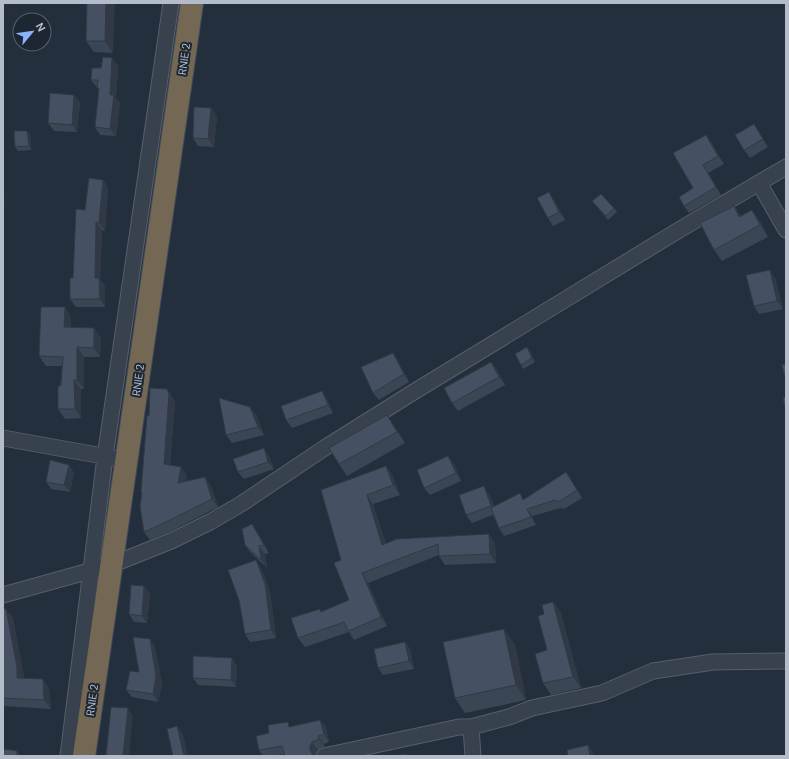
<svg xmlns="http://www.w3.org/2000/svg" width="789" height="759" font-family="'DM Sans',sans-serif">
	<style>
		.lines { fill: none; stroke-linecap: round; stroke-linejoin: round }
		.minor-casing { stroke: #565f6c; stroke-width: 17 }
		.highway-casing { stroke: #434c59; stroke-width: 24 }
		.minor { stroke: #38414e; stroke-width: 15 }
		.highway { stroke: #746855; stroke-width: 22 }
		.wall { fill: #3b4654 }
		.shaded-wall { fill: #303945 }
		.building { fill: #455162; stroke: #303945 }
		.labels { text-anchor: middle; stroke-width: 4; stroke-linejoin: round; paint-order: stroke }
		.street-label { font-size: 11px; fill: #b4bcc9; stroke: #1d2633 }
	</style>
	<rect width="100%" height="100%" fill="#242f3e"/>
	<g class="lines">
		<defs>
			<g id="minor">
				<polyline points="759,183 786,230"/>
				<polyline points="3,438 114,458"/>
				<polyline points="3,595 111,565 171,541 210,522 241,504 326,447 412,393 679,230 786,167"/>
				<polyline points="471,727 473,756"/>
				<polyline points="68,756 105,457 171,3"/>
				<polyline points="324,756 459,727 471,727 509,717 532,708 602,693 653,671 713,662 786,661"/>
			</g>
			<polyline id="highway" points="84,756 192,3"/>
		</defs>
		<use href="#minor" class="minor-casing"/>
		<use href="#highway" class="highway-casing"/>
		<use href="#minor" class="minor"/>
		<use href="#highway" class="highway"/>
	</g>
	<g class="wall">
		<polygon points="87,3 113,53 94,52 86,41"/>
		<polygon points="118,66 116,98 120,103 116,136 100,135 95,127 99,90 91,80 101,68"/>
		<polygon points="74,95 80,103 77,132 54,131 48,123"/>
		<polygon points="217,115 214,147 198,146 193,138"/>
		<polygon points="754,124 768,147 750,158 744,150"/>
		<polygon points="27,131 30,135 31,150 18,151 15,147"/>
		<polygon points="711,142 724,164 708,173 721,195 689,213 684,206 693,188"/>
		<polygon points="103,180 108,188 105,231 102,230 100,280 105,286 105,307 76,307 70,299 85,210"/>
		<polygon points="554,200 565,220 553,226 548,218"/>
		<polygon points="592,201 614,208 617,212 608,220"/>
		<polygon points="734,206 741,216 760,221 768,237 722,261 714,250"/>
		<polygon points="775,278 783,309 759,314 754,306"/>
		<polygon points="71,317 71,328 101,337 100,357 84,357 84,389 81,389 81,418 65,419 58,409 62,366 46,366 39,356"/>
		<polygon points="530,351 535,362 523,369 521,365"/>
		<polygon points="393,353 398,361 409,382 379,400 373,393"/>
		<polygon points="491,362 497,370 505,385 458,411 452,403"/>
		<polygon points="167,389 172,397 175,402 170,465 187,475 186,482 211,486 218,507 167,533 150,540 144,532 142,494 141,492 149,416"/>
		<polygon points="322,391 327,399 333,413 292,428 286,420"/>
		<polygon points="256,414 264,435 232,443 226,435"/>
		<polygon points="387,415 395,427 405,443 347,476 339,464"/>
		<polygon points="269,456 274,469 244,479 238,472"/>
		<polygon points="448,456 454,464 461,481 430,495 424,488"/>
		<polygon points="69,465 74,473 70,492 51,489 46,482"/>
		<polygon points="386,466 392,475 400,495 373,504 386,544 495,543 496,563 445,565 439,556 439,555 368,583 387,626 354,640 349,632 305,647 298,638 322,611 349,600 341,560 321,490"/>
		<polygon points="571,480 582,498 564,509 561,508 532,516 536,525 504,536 499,528 493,515 472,523 466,515 489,494 494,506 524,499"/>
		<polygon points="252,524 257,532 269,553 265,554 267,568 250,552 245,545"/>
		<polygon points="261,568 270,592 276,638 250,642 245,634"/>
		<polygon points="144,586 150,594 147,623 134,622 129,614"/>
		<polygon points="553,602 561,613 581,688 551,695 543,683 547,650 544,614"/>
		<polygon points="3,609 13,618 24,678 49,688 51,709 3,706"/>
		<polygon points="150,639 155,647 162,684 158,702 132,697 126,690 139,672"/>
		<polygon points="405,642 410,649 414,669 383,675 378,668"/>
		<polygon points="515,644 526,700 465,713 455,698"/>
		<polygon points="237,666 236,687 198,685 193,678"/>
		<polygon points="320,720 326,727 329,742 324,744 325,747 318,750 315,754 285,754 274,756 263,756 259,750 269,733 291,727"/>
	</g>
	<g class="shaded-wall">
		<polygon points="106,3 115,3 113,53 105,41"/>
		<polygon points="112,58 118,66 116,98 120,103 116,136 110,129 110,95"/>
		<polygon points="74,95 80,103 77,132 72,125"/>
		<polygon points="211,108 217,115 214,147 208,139"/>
		<polygon points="27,131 30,135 31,150 29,146"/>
		<polygon points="706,135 711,142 724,164 718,156"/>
		<polygon points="103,180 108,188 105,231 99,223"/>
		<polygon points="3,192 4,194 5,206 3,203"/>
		<polygon points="549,192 554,200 565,220 559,212"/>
		<polygon points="734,206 742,217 739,217"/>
		<polygon points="752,210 760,221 768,237 760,225"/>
		<polygon points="96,222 102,230 100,280 105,286 105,307 100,299 95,278"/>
		<polygon points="770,270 775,278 783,309 777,301"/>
		<polygon points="65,307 71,317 71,337 64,327"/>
		<polygon points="94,328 101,337 100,357 94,348"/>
		<polygon points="77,347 84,357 84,389 77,380"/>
		<polygon points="527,347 530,351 535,362 532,358"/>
		<polygon points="393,353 398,361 409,382 404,374"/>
		<polygon points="491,362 497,370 505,385 499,377"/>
		<polygon points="74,380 81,389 81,418 75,409"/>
		<polygon points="167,389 172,397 175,402 169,472 164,464"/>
		<polygon points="322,391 327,399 333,413 328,405"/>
		<polygon points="250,407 256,414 264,435 258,427"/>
		<polygon points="387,415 395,427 405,443 397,432"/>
		<polygon points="264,448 269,456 274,469 268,462"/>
		<polygon points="448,456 454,464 461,481 456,473"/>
		<polygon points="69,465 74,473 70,492 64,485"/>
		<polygon points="386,466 392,475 400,495 393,485"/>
		<polygon points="181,467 187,475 184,492 178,483"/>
		<polygon points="205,477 211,486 218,507 212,499"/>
		<polygon points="484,486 489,494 496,513 491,506"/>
		<polygon points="367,495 373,504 389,554 382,545"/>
		<polygon points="527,509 532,516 536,525 531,517"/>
		<polygon points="489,534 495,543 496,563 490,554"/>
		<polygon points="259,546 265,554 267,568 261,560"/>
		<polygon points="256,560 261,568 270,592 276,638 271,630"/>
		<polygon points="362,573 368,583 387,626 381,617"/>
		<polygon points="144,586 150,594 147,623 142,616"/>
		<polygon points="553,602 561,613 581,688 573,677"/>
		<polygon points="6,609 13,618 24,676 24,687 17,678"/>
		<polygon points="504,629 515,644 526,700 516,685"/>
		<polygon points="150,639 155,647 162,684 158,702 153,694"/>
		<polygon points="405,642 410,649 414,669 409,661"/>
		<polygon points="232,658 237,666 236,687 231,680"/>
		<polygon points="43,679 49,688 51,709 44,700"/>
		<polygon points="128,708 133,716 129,756 123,756"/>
		<polygon points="320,720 326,727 329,742 324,734"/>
		<polygon points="177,726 183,734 188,756 184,756"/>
		<polygon points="318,736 324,744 325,747 319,739"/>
		<polygon points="312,742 318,750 315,754 315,756 313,756 310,750 310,746"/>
		<polygon points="588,745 593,752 594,756 590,756"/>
		<polygon points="17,751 21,756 17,756"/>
	</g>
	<g class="building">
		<polygon points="87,3 106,3 105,41 86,41"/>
		<polygon points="103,57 112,58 110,95 114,95 110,129 95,127 99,88 97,88 98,80 91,80 92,68 101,68"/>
		<polygon points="50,93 74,95 72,125 48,123"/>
		<polygon points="194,107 211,108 208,139 193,138"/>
		<polygon points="754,124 763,139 744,150 735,135"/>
		<polygon points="14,131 27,131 29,146 15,147"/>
		<polygon points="706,135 718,156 703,165 716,187 684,206 679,197 693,188 673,153"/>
		<polygon points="89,178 103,180 99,223 96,222 95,278 99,278 100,299 70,299 70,278 73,278 76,209 85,210"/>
		<polygon points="549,192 559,212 548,218 537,198"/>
		<polygon points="601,194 614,208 606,216 592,201"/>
		<polygon points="734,206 739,217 752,210 760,225 714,250 700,223"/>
		<polygon points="770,270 777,301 754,306 746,275"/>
		<polygon points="41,307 65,307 64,327 94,328 94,348 77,347 77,380 74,380 75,409 58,409 58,386 61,386 63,357 39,356"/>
		<polygon points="527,347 532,358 521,365 515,354"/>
		<polygon points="393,353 404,374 373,393 361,367"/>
		<polygon points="491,362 499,377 452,403 444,388"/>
		<polygon points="786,364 786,381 782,365"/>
		<polygon points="150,388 167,389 169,394 164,464 181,467 178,483 205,477 212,499 162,524 144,532 140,507 142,492 141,492 147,415 149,416"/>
		<polygon points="322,391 328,405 286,420 281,406"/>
		<polygon points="786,397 786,411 783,398"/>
		<polygon points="219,398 250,407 258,427 226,435"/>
		<polygon points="387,415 397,432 339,464 329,448"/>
		<polygon points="264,448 268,462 238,472 233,459"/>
		<polygon points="448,456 456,473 424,488 417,470"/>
		<polygon points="50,460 69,465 64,485 46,482"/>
		<polygon points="386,466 393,485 367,495 382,545 397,539 489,534 490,554 439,556 438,544 362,573 381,617 348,631 344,622 298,638 291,618 320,609 321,612 349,600 334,563 341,560 321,490"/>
		<polygon points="566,472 577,490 558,502 555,500 527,509 531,517 499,528 491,508 520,493 523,500"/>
		<polygon points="484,486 491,506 466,515 459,495"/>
		<polygon points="252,524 264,545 259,546 261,560 245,545 242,529"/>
		<polygon points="256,560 265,584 271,630 245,634 239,600 228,570"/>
		<polygon points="131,585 144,586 142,616 129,614"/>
		<polygon points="553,602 573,677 543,683 535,654 547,650 538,616 544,614 542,605"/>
		<polygon points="3,609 6,609 17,667 17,678 43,679 44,700 3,698"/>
		<polygon points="504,629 516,685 455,698 443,642"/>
		<polygon points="133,637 150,639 156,676 153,694 126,690 130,671 139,672"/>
		<polygon points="405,642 409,661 378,668 374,649"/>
		<polygon points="193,656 232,658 231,680 193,678"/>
		<polygon points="111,707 128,708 123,756 106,756"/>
		<polygon points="320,720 324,734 318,736 319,739 312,742 310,746 310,750 312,754 315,756 285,756 282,746 259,750 256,736 269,733 268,725 288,722 289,727"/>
		<polygon points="177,726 184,756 173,756 167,729"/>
		<polygon points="588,745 590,756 568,756 567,750"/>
		<polygon points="4,749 17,751 17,756 3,756"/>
		<polygon points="406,754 406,756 393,756"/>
	</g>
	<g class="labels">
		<g class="street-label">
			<text transform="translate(184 59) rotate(-82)" y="4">RNIE 2</text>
			<text transform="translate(138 380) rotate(-82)" y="4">RNIE 2</text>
			<text transform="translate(92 700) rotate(-82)" y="4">RNIE 2</text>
		</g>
	</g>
	<rect width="789" height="759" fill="none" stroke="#b4bcc9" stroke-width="8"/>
	<g transform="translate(32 32) rotate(61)"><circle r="19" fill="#1d2633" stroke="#59626f"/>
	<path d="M0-3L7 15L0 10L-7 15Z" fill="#8ab4f8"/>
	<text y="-6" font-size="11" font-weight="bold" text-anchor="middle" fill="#b4bcc9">N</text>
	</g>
</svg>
